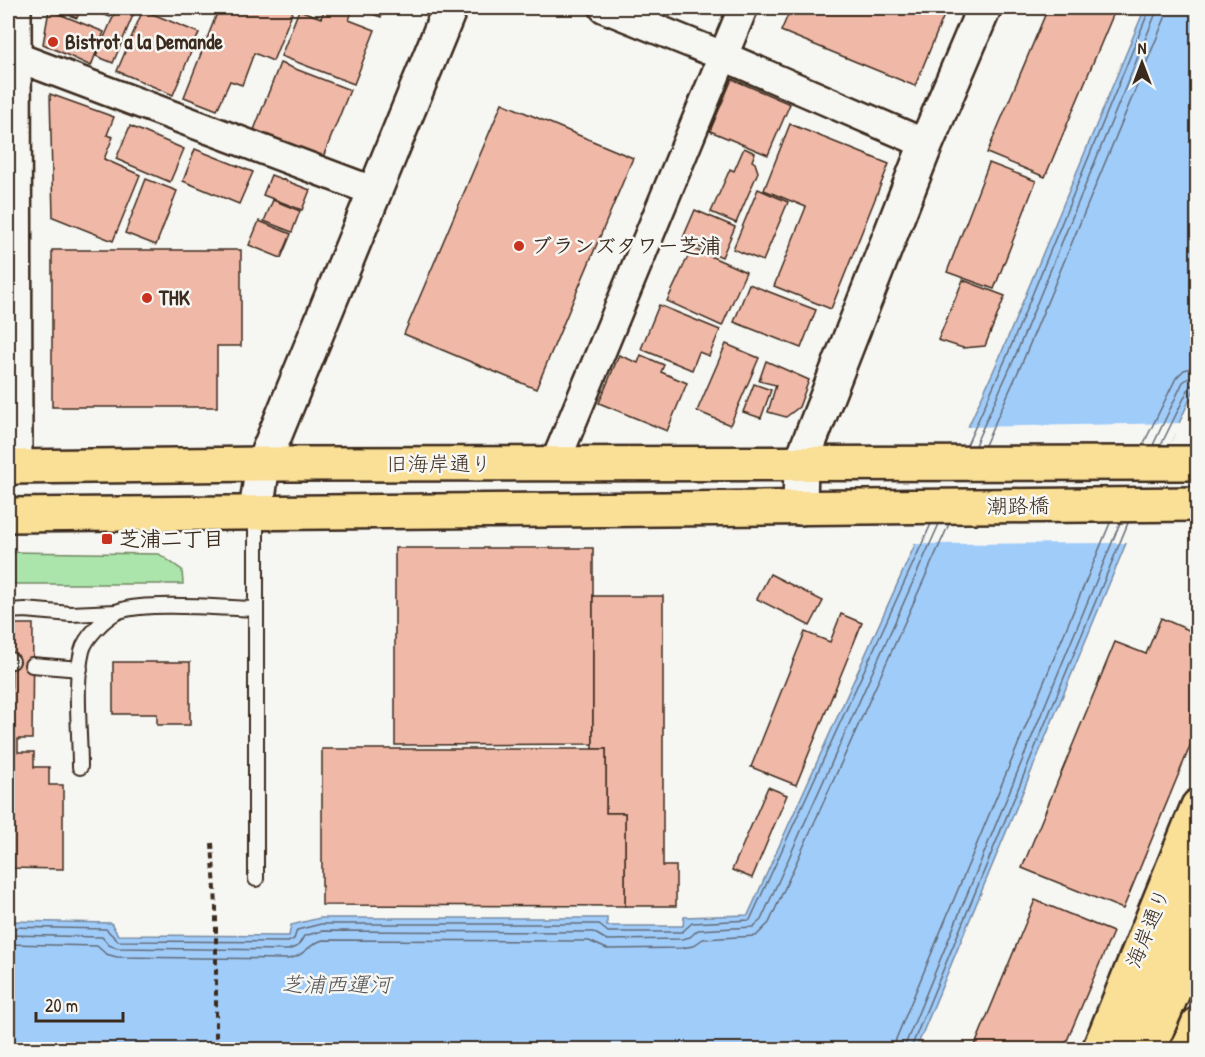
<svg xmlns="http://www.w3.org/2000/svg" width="1205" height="1057" font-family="'Patrick Hand','Klee One',sans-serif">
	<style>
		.green { fill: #abe5ab; stroke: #738864; stroke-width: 1.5 }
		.water { fill: #a0ccfa; stroke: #788ba2; stroke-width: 1.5 }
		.pier { fill: #f6f6f2 }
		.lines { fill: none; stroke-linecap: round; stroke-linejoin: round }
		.shore { stroke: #636b76; stroke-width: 1.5 }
		.building { fill: #f0b8a7; stroke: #3b2a1e; stroke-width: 1.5 }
		.service-casing { stroke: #3b2a1e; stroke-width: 18 }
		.minor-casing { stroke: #3b2a1e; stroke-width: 33 }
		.tertiary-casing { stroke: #3b2a1e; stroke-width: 38 }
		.primary-casing { stroke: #3b2a1e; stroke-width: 38 }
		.motorway-casing { stroke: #3b2a1e; stroke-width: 38 }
		.path { stroke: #3b2a1e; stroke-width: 4; stroke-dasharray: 6 4.5; stroke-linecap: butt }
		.service { stroke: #f6f6f2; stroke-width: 14 }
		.minor { stroke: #f6f6f2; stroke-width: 28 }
		.tertiary { stroke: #f6f6f2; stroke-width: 33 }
		.primary { stroke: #fadf96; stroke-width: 33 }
		.motorway { stroke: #fadf96; stroke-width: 33 }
		.poi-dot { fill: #c8321e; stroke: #f6f6f2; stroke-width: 2 }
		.labels { text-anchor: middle; stroke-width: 5; stroke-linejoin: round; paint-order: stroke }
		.poi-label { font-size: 21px; font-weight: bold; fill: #3b2a1e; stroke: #f6f6f2; text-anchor: start }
		.street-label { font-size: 21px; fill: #3b2a1e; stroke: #f6f6f2 }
		.water-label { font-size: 22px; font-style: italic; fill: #545255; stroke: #f6f6f2 }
	</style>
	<rect width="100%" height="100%" fill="#f6f6f2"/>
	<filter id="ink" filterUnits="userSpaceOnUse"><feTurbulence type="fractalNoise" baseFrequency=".0167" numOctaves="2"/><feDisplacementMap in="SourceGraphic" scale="12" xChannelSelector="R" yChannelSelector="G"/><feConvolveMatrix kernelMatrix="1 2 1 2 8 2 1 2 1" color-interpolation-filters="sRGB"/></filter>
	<g filter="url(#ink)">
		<polygon class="green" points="8,552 159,554 182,570 183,584 8,584"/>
		<polygon class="water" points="1145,8 1197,8 1197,383 1134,524 916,1049 8,1050 8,921 111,923 118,935 289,936 291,925 320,918 607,918 607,926 683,926 684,917 748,915 1001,354"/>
		<polygon class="pier" points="1183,423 1175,434 1130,543 912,544 965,427"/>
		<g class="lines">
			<g class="shore">
				<polyline points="967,445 1007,356 1150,8"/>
				<polyline points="975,445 1014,359 1158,8"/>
				<polyline points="985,445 1022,363 1165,18 1167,8"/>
				<polyline points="1143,445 1176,378 1184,370 1198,366"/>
				<polyline points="1153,445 1183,382 1190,377 1198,375"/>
				<polyline points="1161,445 1190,386 1198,383"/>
				<polyline points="8,927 106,929 118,941 288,942 294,939 297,930 321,924 598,924 608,932 682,932 692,923 750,920 931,524"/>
				<polyline points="8,935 102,937 109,945 117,948 288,950 298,946 304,936 322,931 593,932 607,940 682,939 690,937 698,930 753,927 761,920 939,524"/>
				<path d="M8,944L97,946L106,954L117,957L288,959C304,957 308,944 323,940L589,941L607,949L682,948L693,946L703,939L756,936L769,923L949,524"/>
				<polyline points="894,1050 896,1039 1110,523"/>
				<polyline points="903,1050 1120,523"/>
				<polyline points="910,1050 1128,523"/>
			</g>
		</g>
		<g class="building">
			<polygon points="50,8 81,8 77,18"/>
			<polygon points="88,8 114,8 110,17"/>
			<polygon points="117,8 136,8 113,63 96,56"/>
			<polygon points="219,8 294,8 273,61 254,53 242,85 230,81 217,110 184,97"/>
			<polygon points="325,8 353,9 349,20 375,30 354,84 281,56 299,10 321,18"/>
			<polygon points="356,8 385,8 381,17"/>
			<polygon points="791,8 947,8 915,86 781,31"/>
			<polygon points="1048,8 1116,8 1045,177 987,153"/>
			<polygon points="49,10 104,32 91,66 43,44"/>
			<polygon points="143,10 199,33 173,95 117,71"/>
			<polygon points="280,63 350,90 323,157 254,130"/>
			<polygon points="732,79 790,104 768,155 710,131"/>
			<polygon points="50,94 114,117 107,135 113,137 104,159 140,175 113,241 53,217"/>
			<polygon points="502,103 633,158 536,389 404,334"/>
			<polygon points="790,124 889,164 831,309 774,286 806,207 764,190"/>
			<polygon points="130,126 184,149 170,182 116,159"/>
			<polygon points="744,148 755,153 752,161 755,163 758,172 736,223 711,212 730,169 734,171"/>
			<polygon points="195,149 253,172 239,204 183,181"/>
			<polygon points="989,163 1036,181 994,289 947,272"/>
			<polygon points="271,175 310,190 302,210 263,195"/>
			<polygon points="146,179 177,191 156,245 125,233"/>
			<polygon points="758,189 788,202 763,261 733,249"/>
			<polygon points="273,200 300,211 292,232 264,221"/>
			<polygon points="695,210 735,227 722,257 682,240"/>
			<polygon points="259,221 291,234 281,258 249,245"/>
			<polygon points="692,248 746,272 722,326 667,301"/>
			<polygon points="52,250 241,250 241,346 217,346 217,407 52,407"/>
			<polygon points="963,280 1005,296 985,346 963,348 938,340"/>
			<polygon points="749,284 816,310 801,348 734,322"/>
			<polygon points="659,305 720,330 709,356 699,352 692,370 641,349"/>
			<polygon points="726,344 759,358 730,425 697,411"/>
			<polygon points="619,355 638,363 641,355 664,365 661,372 687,383 667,431 599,403"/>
			<polygon points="766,361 809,380 799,407 786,417 768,412 776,385 759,381"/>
			<polygon points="754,384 771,390 761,418 743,412"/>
			<polygon points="395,548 593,548 593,744 395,745"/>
			<polygon points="770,574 823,601 810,626 757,599"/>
			<polygon points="593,596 663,596 663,866 676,866 676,906 625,906 625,813 606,813 606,749 593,749"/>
			<polygon points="841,614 862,623 796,785 751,767 805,632 830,642"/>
			<polygon points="1161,618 1198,634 1198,727 1123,909 1022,868 1115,642 1146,654"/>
			<polygon points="12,624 33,624 32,739 18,739 18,752 34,752 34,767 49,767 49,785 63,785 63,869 8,868 8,716 11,716"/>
			<polygon points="113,662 190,662 190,725 157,725 157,714 113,714"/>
			<polygon points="322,749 606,749 606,813 625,813 625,906 322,905"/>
			<polygon points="768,787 787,795 752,878 732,870"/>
			<polygon points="1035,900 1113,932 1063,1050 973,1050"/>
		</g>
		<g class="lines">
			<defs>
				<g id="service">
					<polyline points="8,611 25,610 71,614 116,612"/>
					<polyline points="8,659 12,661"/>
					<polyline points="32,665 80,669"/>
					<path d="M80,767C80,731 74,685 82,651C85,638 105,617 119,611C146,601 224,608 256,609"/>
					<polyline points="256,879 256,512"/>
				</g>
				<g id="minor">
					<polyline points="604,8 723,56 926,144"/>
					<polyline points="14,56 373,191"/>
					<polyline points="555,463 743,8"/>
				</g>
				<g id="tertiary">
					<polyline points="14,8 15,467"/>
					<polyline points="800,508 801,463 926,144 984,8"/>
					<polyline points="256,512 263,464 450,8"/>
				</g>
				<g id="primary">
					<polyline points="8,467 263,464 1198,463"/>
					<polyline points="8,515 1198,504"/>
					<polyline points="1099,1050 1198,806"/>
				</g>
				<g id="motorway">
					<polyline points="1120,1050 1198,858"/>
					<polyline points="1148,1050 1198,934"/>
					<polyline points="1187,1050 1198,1024"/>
				</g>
			</defs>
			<use href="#service" class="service-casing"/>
			<use href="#minor" class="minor-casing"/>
			<use href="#tertiary" class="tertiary-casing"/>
			<use href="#primary" class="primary-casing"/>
			<use href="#motorway" class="motorway-casing"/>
			<polyline class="path" points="212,843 216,906 216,1050"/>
			<use href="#service" class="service"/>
			<use href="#minor" class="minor"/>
			<use href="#tertiary" class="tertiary"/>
			<use href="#primary" class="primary"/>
			<use href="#motorway" class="motorway"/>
		</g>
	</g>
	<g class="poi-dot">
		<circle cx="53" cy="42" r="6"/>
		<circle cx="519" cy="246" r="6"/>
		<circle cx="147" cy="298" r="6"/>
		<rect x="101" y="533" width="12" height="12" rx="3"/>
	</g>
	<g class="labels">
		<g class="poi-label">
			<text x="65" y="49">Bistrot a la Demande</text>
			<text x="531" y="253">ブランズタワー芝浦</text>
			<text x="159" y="305">THK</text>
			<text x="119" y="546">芝浦二丁目</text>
		</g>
		<g class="street-label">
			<text x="439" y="471">旧海岸通り</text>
			<text transform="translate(1018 506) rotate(-1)" y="7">潮路橋</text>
			<text transform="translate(1148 928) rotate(-68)" y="7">海岸通り</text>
		</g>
		<g class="water-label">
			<text x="336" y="992">芝浦西運河</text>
		</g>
	</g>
	<rect width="1205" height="1057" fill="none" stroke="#f6f6f2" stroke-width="30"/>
	<rect x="15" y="15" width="1175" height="1027" fill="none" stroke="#3b2a1e" stroke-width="2" filter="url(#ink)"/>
	<g transform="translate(1142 63)" stroke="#f6f6f2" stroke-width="4.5" paint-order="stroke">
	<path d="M0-4.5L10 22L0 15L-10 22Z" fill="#3b2a1e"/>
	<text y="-9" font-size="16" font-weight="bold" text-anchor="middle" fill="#3b2a1e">N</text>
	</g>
	<path d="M36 1012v9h87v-9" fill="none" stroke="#3b2a1e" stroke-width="3"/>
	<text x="45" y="1012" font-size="18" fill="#3b2a1e" stroke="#f6f6f2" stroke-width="4.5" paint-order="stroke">20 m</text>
</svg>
